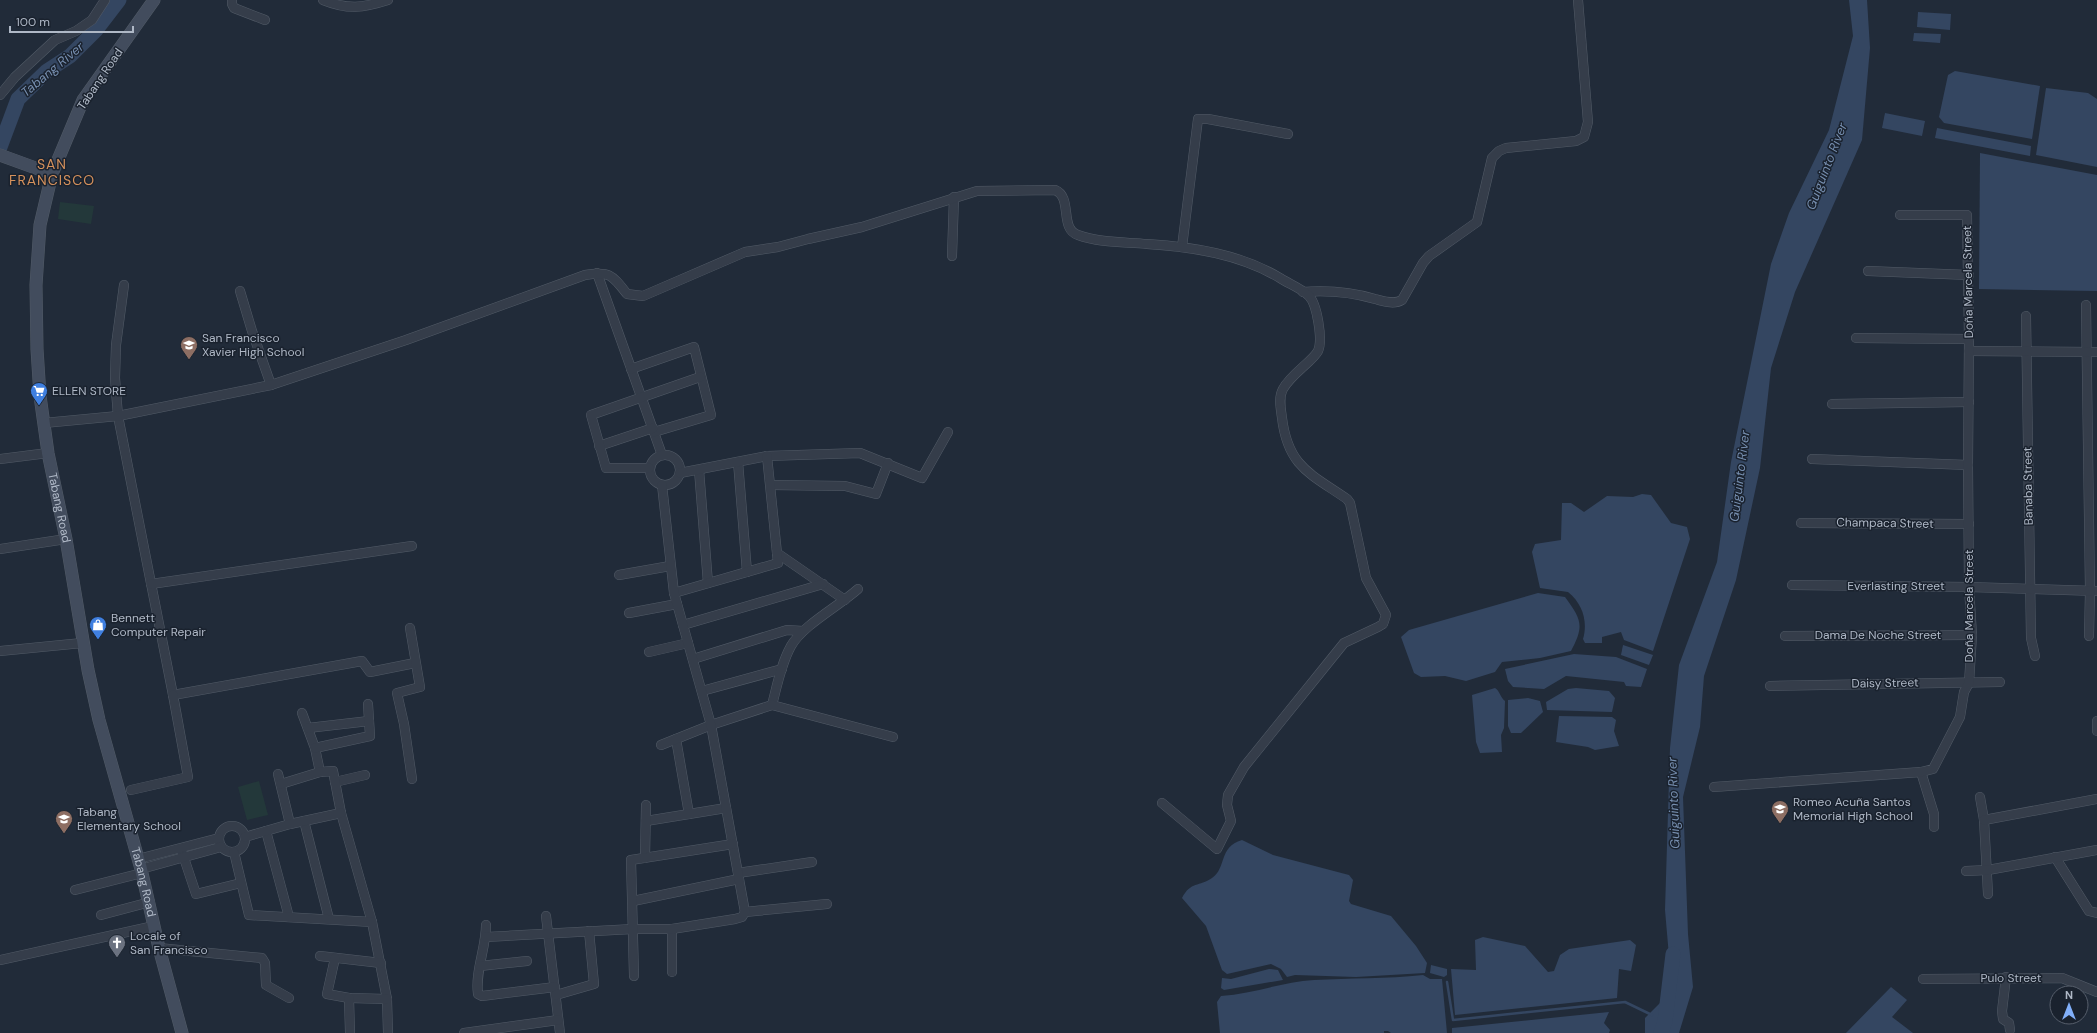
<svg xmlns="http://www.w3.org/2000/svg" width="2097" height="1033" font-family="'DM Sans',sans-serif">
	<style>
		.green { fill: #23383a }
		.water { fill: #344661 }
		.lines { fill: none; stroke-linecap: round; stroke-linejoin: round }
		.stream { stroke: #344661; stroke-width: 2.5 }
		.river { stroke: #344661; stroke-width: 15 }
		.minor-casing { stroke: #525b67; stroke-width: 10 }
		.secondary-casing { stroke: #525b67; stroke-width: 13 }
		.minor { stroke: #353d4a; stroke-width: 9 }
		.secondary { stroke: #424c5d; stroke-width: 12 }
		.labels { text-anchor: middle; stroke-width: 3; stroke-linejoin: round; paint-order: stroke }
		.street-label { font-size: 12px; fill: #afb8c6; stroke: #1a222e }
		.poi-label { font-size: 12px; fill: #afb8c6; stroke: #1a222e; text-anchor: start }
		.water-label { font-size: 13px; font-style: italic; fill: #768eaf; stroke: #1a222e }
		.quarter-label { font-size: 14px; letter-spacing: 1px; fill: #d5915c; stroke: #1a222e }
	</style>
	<rect width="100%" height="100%" fill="#212b39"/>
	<g class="green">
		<polygon points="60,202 94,206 91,224 58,219"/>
		<polygon points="259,781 268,815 247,820 238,787"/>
	</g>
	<g class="water">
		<polygon points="1849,0 1867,0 1870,48 1862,140 1795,292 1771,368 1760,468 1736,580 1704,676 1700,727 1683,797 1688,934 1693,987 1679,1033 1645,1033 1645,1018 1672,991 1665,910 1670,748 1679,665 1717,562 1731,462 1771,264 1789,213 1829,130 1853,36"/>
		<polygon points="1918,12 1951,14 1950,30 1917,27"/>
		<polygon points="1914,33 1941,34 1940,43 1913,41"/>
		<polygon points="1955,71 2040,86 2032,139 1944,123 1939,117 1948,75"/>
		<polygon points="2046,88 2088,93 2097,99 2097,167 2036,155"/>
		<polygon points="1885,113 1925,121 1922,136 1882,128"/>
		<polygon points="1937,128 2031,146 2030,156 1935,138"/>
		<polygon points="1980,153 2097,175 2097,291 1979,289"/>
		<path d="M1642,494L1651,495L1671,523L1687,527L1690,539L1653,651L1624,640L1621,632L1602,637V643H1585L1583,639C1588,622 1583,604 1568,592L1540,588L1532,552L1535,544L1561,540L1562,503H1571L1584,512L1607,496L1633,497Z"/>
		<path d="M1538,593L1565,597C1581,619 1585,625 1571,651L1540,658L1502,662L1495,672L1466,681L1445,676L1421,677L1414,673L1401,637L1409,630Z"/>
		<polygon points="1623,645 1653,655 1649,665 1621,655"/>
		<polygon points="1574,654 1616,657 1647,669 1641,687 1626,686 1624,682 1566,676 1544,689 1513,687 1508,681 1505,669"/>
		<path d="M1495,688C1500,691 1500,697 1505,701L1504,728L1501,735L1502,752L1480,753L1476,742L1472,695Z"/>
		<polygon points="1576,688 1609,691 1615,698 1612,712 1547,710 1546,702 1568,689"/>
		<polygon points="1528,698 1540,701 1543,712 1521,733 1511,733 1508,726 1508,700"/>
		<polygon points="1559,716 1612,717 1616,720 1614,731 1619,746 1595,750 1588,747 1556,742"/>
		<path d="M1242,840L1273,855L1349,875L1353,880L1349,901L1351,904L1391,916L1416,946L1427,963L1425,973L1356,977L1295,975L1287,977L1281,969L1271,964L1227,974L1222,970L1206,926L1182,898C1191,881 1199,887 1212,878C1227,868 1218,847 1242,840Z"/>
		<polygon points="1483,937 1525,946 1548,972 1554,971 1560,955 1569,949 1630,940 1636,945 1631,971 1619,969 1617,998 1455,1015 1451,969 1476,970 1475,940"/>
		<polygon points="1431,965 1447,969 1447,975 1444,977 1430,973"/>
		<polygon points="1269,969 1278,970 1283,980 1224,990 1221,988 1222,978 1231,979"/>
		<path d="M1423,975L1430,979H1442L1447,1033H1391L1388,1031H1384V1033H1220L1217,1002L1221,996C1252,994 1282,982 1314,980C1350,978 1387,979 1423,975Z"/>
		<polygon points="1891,987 1907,1000 1892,1017 1913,1033 1846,1033"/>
		<polygon points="1609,1012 1604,1023 1610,1030 1609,1033 1452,1033 1452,1028"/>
	</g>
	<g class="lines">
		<polyline class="stream" points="1447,982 1453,1020 1625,1002 1652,1015"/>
		<g class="river">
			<polyline points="0,147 18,99 47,71 70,56 96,30 119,0"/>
			<polyline points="1661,1033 1665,1021 1673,954"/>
		</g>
		<defs>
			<g id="minor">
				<polyline points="232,0 232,4 234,8 265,20"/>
				<path d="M323,0C348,10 363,8 388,0"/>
				<polyline points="0,95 15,77 55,40 76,31 92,20 105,0"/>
				<polyline points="1182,247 1198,119 1208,119 1288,134"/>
				<polyline points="952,256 954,197"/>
				<polyline points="1868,271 1969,275"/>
				<polyline points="597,273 662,455"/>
				<polyline points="124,285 116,345 115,378 118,416 173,695 362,661 370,672 415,663"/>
				<polyline points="240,291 252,331 271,385"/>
				<path d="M1303,292C1328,290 1351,292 1375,299C1383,301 1394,305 1402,300L1423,263L1429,256L1477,222L1492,158L1499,151L1506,148L1576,141L1584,137L1588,122L1578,0"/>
				<polyline points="2086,305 2090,591 2089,636"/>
				<polyline points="2026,316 2031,638 2035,656"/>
				<polyline points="1856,338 1969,339"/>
				<polyline points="1969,351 2097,352"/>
				<polyline points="631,369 694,347 711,415 654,432"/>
				<polyline points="1832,404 1969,402"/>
				<path d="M44,423L118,416L271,385L406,340L585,275C610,271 612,275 627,294L643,296L745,252L778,247L808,239L862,227L977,191L1055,190C1073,197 1059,229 1078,235C1100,243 1124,242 1147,244C1193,247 1240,254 1280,278C1289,284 1301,288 1309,296C1317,304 1323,340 1318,351C1313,361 1291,374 1283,389C1278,398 1281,409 1282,418C1288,467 1311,474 1347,499L1350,503L1366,578L1386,615L1383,624L1378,627L1344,643L1244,767L1228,795L1227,805L1231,821L1217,849L1162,803"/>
				<polyline points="599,446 653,428"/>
				<circle cx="665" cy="470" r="15"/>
				<polyline points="0,459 48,453"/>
				<polyline points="1812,459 1968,465"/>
				<polyline points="738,462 747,572"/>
				<polyline points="649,468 606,468 591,415 700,377"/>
				<polyline points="699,470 708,583"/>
				<polyline points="680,473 767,456 860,453 922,478 948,432"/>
				<polyline points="771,485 845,486 876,494 888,463"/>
				<polyline points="1801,523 1969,524"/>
				<polyline points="0,549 66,539"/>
				<polyline points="777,553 845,600"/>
				<polyline points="619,575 670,566"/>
				<polyline points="151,584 412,546"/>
				<polyline points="1792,585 1969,587 2097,591"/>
				<polyline points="674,593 778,563 767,456"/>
				<polyline points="629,613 677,604"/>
				<polyline points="683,625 823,584"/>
				<polyline points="410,628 420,687 397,693 404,724 412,779"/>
				<polyline points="1785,636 1972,635"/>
				<polyline points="0,651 82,643"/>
				<polyline points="649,652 688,643"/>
				<polyline points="693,659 787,630 803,631"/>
				<polyline points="1770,686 2000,682"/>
				<polyline points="702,691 782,669"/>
				<path d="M772,705C777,686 781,664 791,646C803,625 839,606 858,589"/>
				<polyline points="302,713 315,748 320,772"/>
				<polyline points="2097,721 2097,731"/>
				<polyline points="308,728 369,721"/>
				<polyline points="676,739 689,814"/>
				<polyline points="661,745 711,725 772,705 893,737"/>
				<polyline points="315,748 370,736 368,704"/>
				<polyline points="1921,772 1934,814 1934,827"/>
				<polyline points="278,774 290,824"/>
				<polyline points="335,782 365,775"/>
				<polyline points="281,784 320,772 333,771 341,813 372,922"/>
				<polyline points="1714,787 1921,772 1933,769 1960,717 1964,692 1969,683 1972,635 1969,587 1968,465 1969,339 1967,215 1900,215"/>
				<polyline points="131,790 188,777 173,695"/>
				<polyline points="1980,797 1984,820 1988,894"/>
				<polyline points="1984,820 2097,799"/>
				<polyline points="304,821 329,919"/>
				<polyline points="646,821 726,808"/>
				<circle cx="232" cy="839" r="13"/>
				<polyline points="266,831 289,917"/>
				<polyline points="245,837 290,824 341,813"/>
				<polyline points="181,849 196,894 241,883"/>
				<polyline points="234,852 249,915 372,922 387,999 388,1033"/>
				<polyline points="2055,857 2089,911 2097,913"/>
				<polyline points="645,858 646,805"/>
				<polyline points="138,859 219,838"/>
				<polyline points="141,869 221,847"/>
				<polyline points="1966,871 1988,870 2097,850"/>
				<polyline points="738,873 812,862"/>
				<polyline points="75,890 142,873"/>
				<polyline points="633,901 739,879"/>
				<polyline points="745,912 827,904"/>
				<polyline points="101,915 150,902"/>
				<polyline points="546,916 560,1033"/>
				<path d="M486,925C486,948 475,971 478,994L482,996L555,987"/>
				<polyline points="672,929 672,972"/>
				<polyline points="486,937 633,929 672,929 735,919 742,917 745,912 711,725 674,593 662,485"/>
				<polyline points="159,948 262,958 265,963 266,985 289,998"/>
				<polyline points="320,956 381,963"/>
				<polyline points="335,958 327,994 349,998 387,999"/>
				<polyline points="0,960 154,926"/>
				<polyline points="480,966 527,961"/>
				<polyline points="634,976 631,860 733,844"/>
				<polyline points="2006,977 2002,1011 2003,1019 2009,1023 2010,1030"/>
				<polyline points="1923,979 2062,978 2097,992"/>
				<polyline points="556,995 594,984 589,931"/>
				<polyline points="349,998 350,1033"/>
				<polyline points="464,1033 558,1020"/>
			</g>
			<g id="secondary">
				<path id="s1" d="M154,0L83,100L52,174L40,225L36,285L37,349L40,396L48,453L66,539L88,670L99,720L141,869L159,948L182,1033"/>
				<polyline points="0,155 52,174"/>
			</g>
		</defs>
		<use href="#minor" class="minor-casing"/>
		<use href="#secondary" class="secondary-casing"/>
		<use href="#minor" class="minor"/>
		<use href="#secondary" class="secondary"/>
	</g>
	<defs>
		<symbol id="school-pin" viewBox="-11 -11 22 30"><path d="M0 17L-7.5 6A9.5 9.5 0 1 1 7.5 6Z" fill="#8d6e63" stroke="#1a222e"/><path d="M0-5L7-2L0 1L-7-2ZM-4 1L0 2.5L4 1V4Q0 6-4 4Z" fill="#fff"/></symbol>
		<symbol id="supermarket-pin" viewBox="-11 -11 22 30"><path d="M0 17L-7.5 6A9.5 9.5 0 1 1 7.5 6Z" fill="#3f7fe0" stroke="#1a222e"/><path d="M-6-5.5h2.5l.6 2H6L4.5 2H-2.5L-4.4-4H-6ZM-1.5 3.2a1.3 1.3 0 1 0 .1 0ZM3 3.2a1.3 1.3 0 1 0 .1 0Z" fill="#fff"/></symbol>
		<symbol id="shop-pin" viewBox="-11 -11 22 30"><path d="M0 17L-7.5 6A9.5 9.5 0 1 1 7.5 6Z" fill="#3f7fe0" stroke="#1a222e"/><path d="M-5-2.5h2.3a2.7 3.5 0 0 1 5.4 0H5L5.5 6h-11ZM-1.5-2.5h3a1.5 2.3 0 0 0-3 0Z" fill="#fff"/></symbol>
		<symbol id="church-pin" viewBox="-11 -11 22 30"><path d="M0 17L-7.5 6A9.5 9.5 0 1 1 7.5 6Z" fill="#6b7280" stroke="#1a222e"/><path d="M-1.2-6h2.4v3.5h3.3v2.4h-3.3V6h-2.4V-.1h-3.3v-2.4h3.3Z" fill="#fff"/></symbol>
	</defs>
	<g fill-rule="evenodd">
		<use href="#school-pin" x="179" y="335" width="20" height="27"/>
		<use href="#supermarket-pin" x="29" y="381" width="20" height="27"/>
		<use href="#shop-pin" x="88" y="615" width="20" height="27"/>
		<use href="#school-pin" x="1770" y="799" width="20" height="27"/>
		<use href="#school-pin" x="54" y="809" width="20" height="27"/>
		<use href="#church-pin" x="107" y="933" width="20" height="27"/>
	</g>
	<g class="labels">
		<g class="street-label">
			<text transform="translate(100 79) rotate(-56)" y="4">Tabang Road</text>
			<text transform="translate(1968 282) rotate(-91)" y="4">Doña Marcela Street</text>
			<text transform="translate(2028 486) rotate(-91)" y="4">Banaba Street</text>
			<text dy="4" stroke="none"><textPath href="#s1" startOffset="540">Tabang Road</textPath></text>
			<text transform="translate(1885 523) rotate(1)" y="4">Champaca Street</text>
			<text x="1896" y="590">Everlasting Street</text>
			<text transform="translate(1969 606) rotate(-90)" y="4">Doña Marcela Street</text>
			<text x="1878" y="639">Dama De Noche Street</text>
			<text transform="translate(1885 683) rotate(-1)" y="4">Daisy Street</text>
			<text dy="4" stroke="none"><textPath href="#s1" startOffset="924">Tabang Road</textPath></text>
			<text x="2011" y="982">Pulo Street</text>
		</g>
		<g class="poi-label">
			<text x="202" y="342">San Francisco<tspan x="202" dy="14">Xavier High School</tspan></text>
			<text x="52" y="395">ELLEN STORE</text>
			<text x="111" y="622">Bennett<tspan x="111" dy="14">Computer Repair</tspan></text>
			<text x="1793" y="806">Romeo Acuña Santos<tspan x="1793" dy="14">Memorial High School</tspan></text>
			<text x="77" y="816">Tabang<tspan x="77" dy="14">Elementary School</tspan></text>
			<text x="130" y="940">Locale of<tspan x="130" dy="14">San Francisco</tspan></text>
		</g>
		<g class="water-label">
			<text transform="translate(52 69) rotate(-40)" y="5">Tabang River</text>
			<text transform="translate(1826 166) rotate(-69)" y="5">Guiguinto River</text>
			<text transform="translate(1739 476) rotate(-83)" y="5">Guiguinto River</text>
			<text transform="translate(1673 803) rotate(-92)" y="5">Guiguinto River</text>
		</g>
		<g class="quarter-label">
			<text x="52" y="169">SAN<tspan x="52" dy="16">FRANCISCO</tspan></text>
		</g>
	</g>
	<g transform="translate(2069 1005)"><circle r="19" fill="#1a222e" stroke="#565e6b"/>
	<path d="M0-3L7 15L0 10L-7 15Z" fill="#81aff9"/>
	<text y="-6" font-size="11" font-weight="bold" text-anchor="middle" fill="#afb8c6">N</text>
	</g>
	<path d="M10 26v6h123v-6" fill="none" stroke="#afb8c6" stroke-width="2"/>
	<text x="16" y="26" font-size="12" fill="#afb8c6" stroke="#1a222e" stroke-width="3" paint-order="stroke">100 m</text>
</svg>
